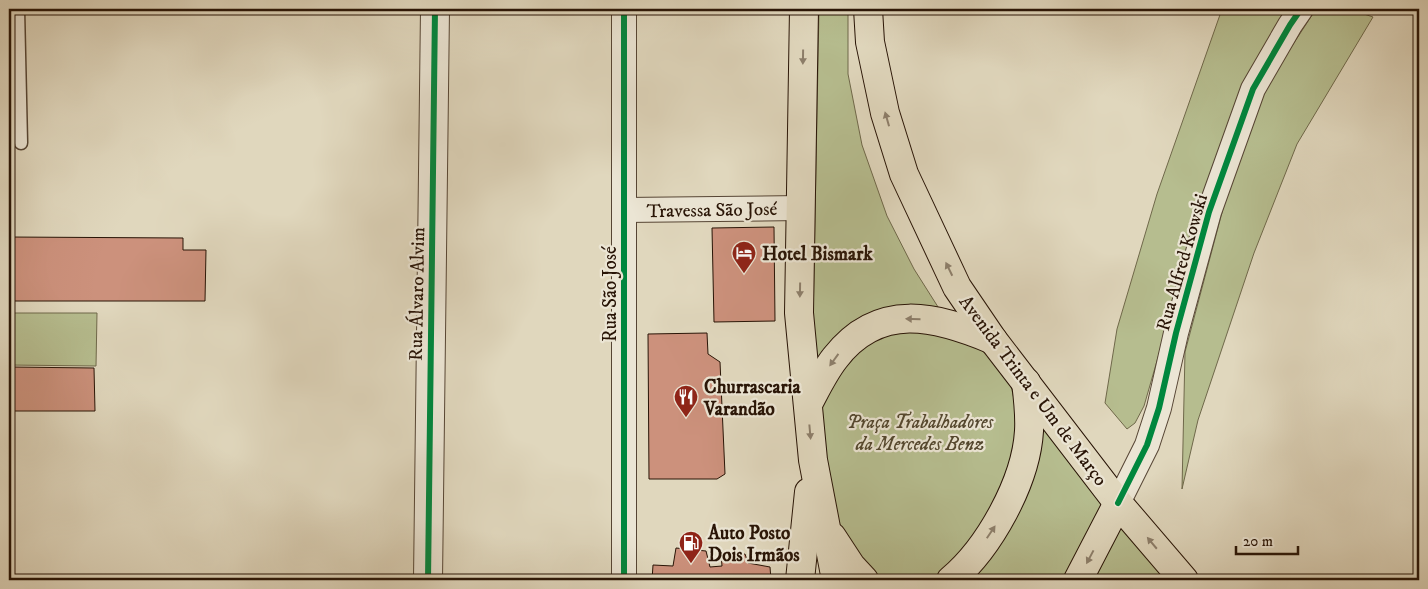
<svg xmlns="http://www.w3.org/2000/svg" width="1428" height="589" font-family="'IM FELL DW Pica',serif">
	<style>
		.green { fill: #b6bd8f; stroke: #6f684a }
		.building { fill: #cc917c; stroke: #281406 }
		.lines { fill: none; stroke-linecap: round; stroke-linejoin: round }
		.service-casing { stroke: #564534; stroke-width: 15 }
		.minor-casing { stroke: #564534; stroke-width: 26 }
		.tertiary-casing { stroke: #564534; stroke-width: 30 }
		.primary-casing { stroke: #281406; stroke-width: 30 }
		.service { stroke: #ebe5d4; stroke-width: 12 }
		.minor { stroke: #ebe5d4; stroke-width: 24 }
		.tertiary { stroke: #ebe5d4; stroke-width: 28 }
		.primary { stroke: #e0d7bd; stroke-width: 28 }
		.cycleway-casing { stroke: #ebe5d4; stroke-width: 9 }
		.cycleway { stroke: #00873e; stroke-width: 6 }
		.oneway { fill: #8d7f6b }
		.labels { text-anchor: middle; stroke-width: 4.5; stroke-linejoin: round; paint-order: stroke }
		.street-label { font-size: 19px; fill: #281406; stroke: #ebe5d4 }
		.poi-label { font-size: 19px; font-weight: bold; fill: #281406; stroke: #ebe5d4; text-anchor: start }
		.park-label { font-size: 19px; font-style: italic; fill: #53472f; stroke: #ebe5d4 }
	</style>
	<rect width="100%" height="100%" fill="#e0d7bd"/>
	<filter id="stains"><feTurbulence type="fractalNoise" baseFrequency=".004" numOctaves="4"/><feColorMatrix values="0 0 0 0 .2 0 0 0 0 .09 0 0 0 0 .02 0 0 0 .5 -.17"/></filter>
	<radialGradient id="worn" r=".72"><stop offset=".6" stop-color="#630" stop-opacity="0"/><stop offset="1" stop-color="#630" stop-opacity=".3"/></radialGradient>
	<g class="green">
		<polygon points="819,9 848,9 848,74 862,145 887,216 914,269 945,318 890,315 817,372 813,324"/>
		<polygon points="1222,9 1292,9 1201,208 1144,406 1135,423 1127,429 1105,403 1117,329 1157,194"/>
		<polygon points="1316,9 1349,9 1373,17 1297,144 1254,253 1198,420 1182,489 1185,352 1228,190 1262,92"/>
		<polygon points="9,313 97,313 96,366 9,365"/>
		<polygon points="911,329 972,343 989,356 1011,386 1018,416 1021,439 989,515 952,564 932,580 876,580 836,524 829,492 820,400 856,351 884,333"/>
		<polygon points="1035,403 1112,506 1071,580 967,580"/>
		<polygon points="1119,516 1175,580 1083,580"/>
	</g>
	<g class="building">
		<polygon points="774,227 775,321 714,322 712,228"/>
		<polygon points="9,237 183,238 183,250 206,250 205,301 9,301"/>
		<polygon points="707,333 708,354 720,362 725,474 717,479 649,479 648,334"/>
		<polygon points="9,367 94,368 95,411 9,411"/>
		<polygon points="676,548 706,551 710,567 722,566 721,554 745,554 748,563 770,567 771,580 652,580 653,565 673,566"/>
	</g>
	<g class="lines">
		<defs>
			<polyline id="service" points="18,9 21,143"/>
			<g id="minor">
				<polyline points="624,9 624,580"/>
				<polyline points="624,210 801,208"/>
				<polyline points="1118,503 1147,445 1159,408 1176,333 1209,212 1253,89 1290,25 1301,9"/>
			</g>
			<polyline id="tertiary" points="428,580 435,9"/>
			<g id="primary">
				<polyline points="804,9 799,313 813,460 836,580"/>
				<polyline points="868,9 870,42 885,113 904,174 957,287 993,340 1118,503 1184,580"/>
				<path d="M808,404C816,389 824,372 835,358C879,301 936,316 993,340"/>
				<polyline points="832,537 851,566 864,580"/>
				<polyline points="800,580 809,492"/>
				<path d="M951,580C989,548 1026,482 1029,431C1030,415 1028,398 1026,382"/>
				<polyline points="1078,580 1118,503"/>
			</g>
		</defs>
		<use href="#service" class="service-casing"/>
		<use href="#minor" class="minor-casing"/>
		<use href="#tertiary" class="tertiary-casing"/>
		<use href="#primary" class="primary-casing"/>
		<use href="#service" class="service"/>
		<use href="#minor" class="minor"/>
		<use href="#tertiary" class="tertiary"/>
		<use href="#primary" class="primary"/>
		<defs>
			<g id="cycleway">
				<polyline points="624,9 624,580"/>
				<polyline points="1118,503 1147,445 1159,408 1176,333 1209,212 1253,89 1290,25 1301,9"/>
				<polyline points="428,580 435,9"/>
			</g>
		</defs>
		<use href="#cycleway" class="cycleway-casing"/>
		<use href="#cycleway" class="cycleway"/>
	</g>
	<defs><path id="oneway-solid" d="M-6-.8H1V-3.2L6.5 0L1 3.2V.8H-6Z" transform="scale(1.25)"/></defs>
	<g class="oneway">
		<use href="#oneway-solid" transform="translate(803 57) rotate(91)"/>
		<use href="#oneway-solid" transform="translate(887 119) rotate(-106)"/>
		<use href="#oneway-solid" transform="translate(949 269) rotate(-116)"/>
		<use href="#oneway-solid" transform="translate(800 290) rotate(91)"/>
		<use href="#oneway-solid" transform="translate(913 319) rotate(-179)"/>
		<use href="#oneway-solid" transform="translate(834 360) rotate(126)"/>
		<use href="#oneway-solid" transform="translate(810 432) rotate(85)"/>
		<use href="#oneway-solid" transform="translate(991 532) rotate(-56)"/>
		<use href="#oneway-solid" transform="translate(1152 543) rotate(-130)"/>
		<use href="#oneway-solid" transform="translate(1090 557) rotate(118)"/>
	</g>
	<defs>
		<symbol id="hotel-pin" viewBox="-11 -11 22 30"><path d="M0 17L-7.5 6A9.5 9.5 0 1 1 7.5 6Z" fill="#8f2418" stroke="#ebe5d4"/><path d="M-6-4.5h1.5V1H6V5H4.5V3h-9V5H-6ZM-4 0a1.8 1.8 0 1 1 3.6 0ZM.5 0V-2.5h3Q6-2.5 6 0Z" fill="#fff"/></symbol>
		<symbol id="restaurant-pin" viewBox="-11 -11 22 30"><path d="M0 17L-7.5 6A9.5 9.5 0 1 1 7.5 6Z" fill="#8f2418" stroke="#ebe5d4"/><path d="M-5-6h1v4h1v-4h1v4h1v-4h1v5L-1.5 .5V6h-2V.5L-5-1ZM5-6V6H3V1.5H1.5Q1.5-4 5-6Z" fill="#fff"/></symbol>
		<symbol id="fuel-pin" viewBox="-11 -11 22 30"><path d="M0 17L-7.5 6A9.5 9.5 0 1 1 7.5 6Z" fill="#8f2418" stroke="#ebe5d4"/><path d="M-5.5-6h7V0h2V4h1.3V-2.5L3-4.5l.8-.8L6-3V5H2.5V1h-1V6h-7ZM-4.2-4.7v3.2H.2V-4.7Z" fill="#fff"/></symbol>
	</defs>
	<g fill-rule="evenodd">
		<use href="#hotel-pin" x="730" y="239" width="28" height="38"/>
		<use href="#restaurant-pin" x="672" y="383" width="28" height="38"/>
		<use href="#fuel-pin" x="677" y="529" width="28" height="38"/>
	</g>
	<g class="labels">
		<g class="street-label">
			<text transform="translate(712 209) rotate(-1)" y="7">Travessa São José</text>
			<text transform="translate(1181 262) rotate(-74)" y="7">Rua Alfred Kowski</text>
			<text transform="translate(416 294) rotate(-89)" y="7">Rua Álvaro Alvim</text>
			<text transform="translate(609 294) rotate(-90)" y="7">Rua São José</text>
			<text transform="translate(1034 390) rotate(53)" y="7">Avenida Trinta e Um de Março</text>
		</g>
		<g class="poi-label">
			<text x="762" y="260">Hotel Bismark</text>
			<text x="704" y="393">Churrascaria<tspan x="704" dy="22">Varandão</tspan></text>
			<text x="708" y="539">Auto Posto<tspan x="708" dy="22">Dois Irmãos</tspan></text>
		</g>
		<g class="park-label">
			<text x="920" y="428">Praça Trabalhadores<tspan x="920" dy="22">da Mercedes Benz</tspan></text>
		</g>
	</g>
	<rect width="1428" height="589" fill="none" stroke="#e0d7bd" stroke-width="30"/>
	<rect x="10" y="10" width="1408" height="569" fill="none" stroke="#281406" stroke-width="2.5"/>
	<rect x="15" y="15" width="1398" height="559" fill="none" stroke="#281406"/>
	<path d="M1236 546v8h62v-8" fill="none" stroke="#281406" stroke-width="2.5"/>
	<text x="1243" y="546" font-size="15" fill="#281406" stroke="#ebe5d4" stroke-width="4" paint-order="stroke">20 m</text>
	<rect width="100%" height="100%" filter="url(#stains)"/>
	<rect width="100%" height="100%" fill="url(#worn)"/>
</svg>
